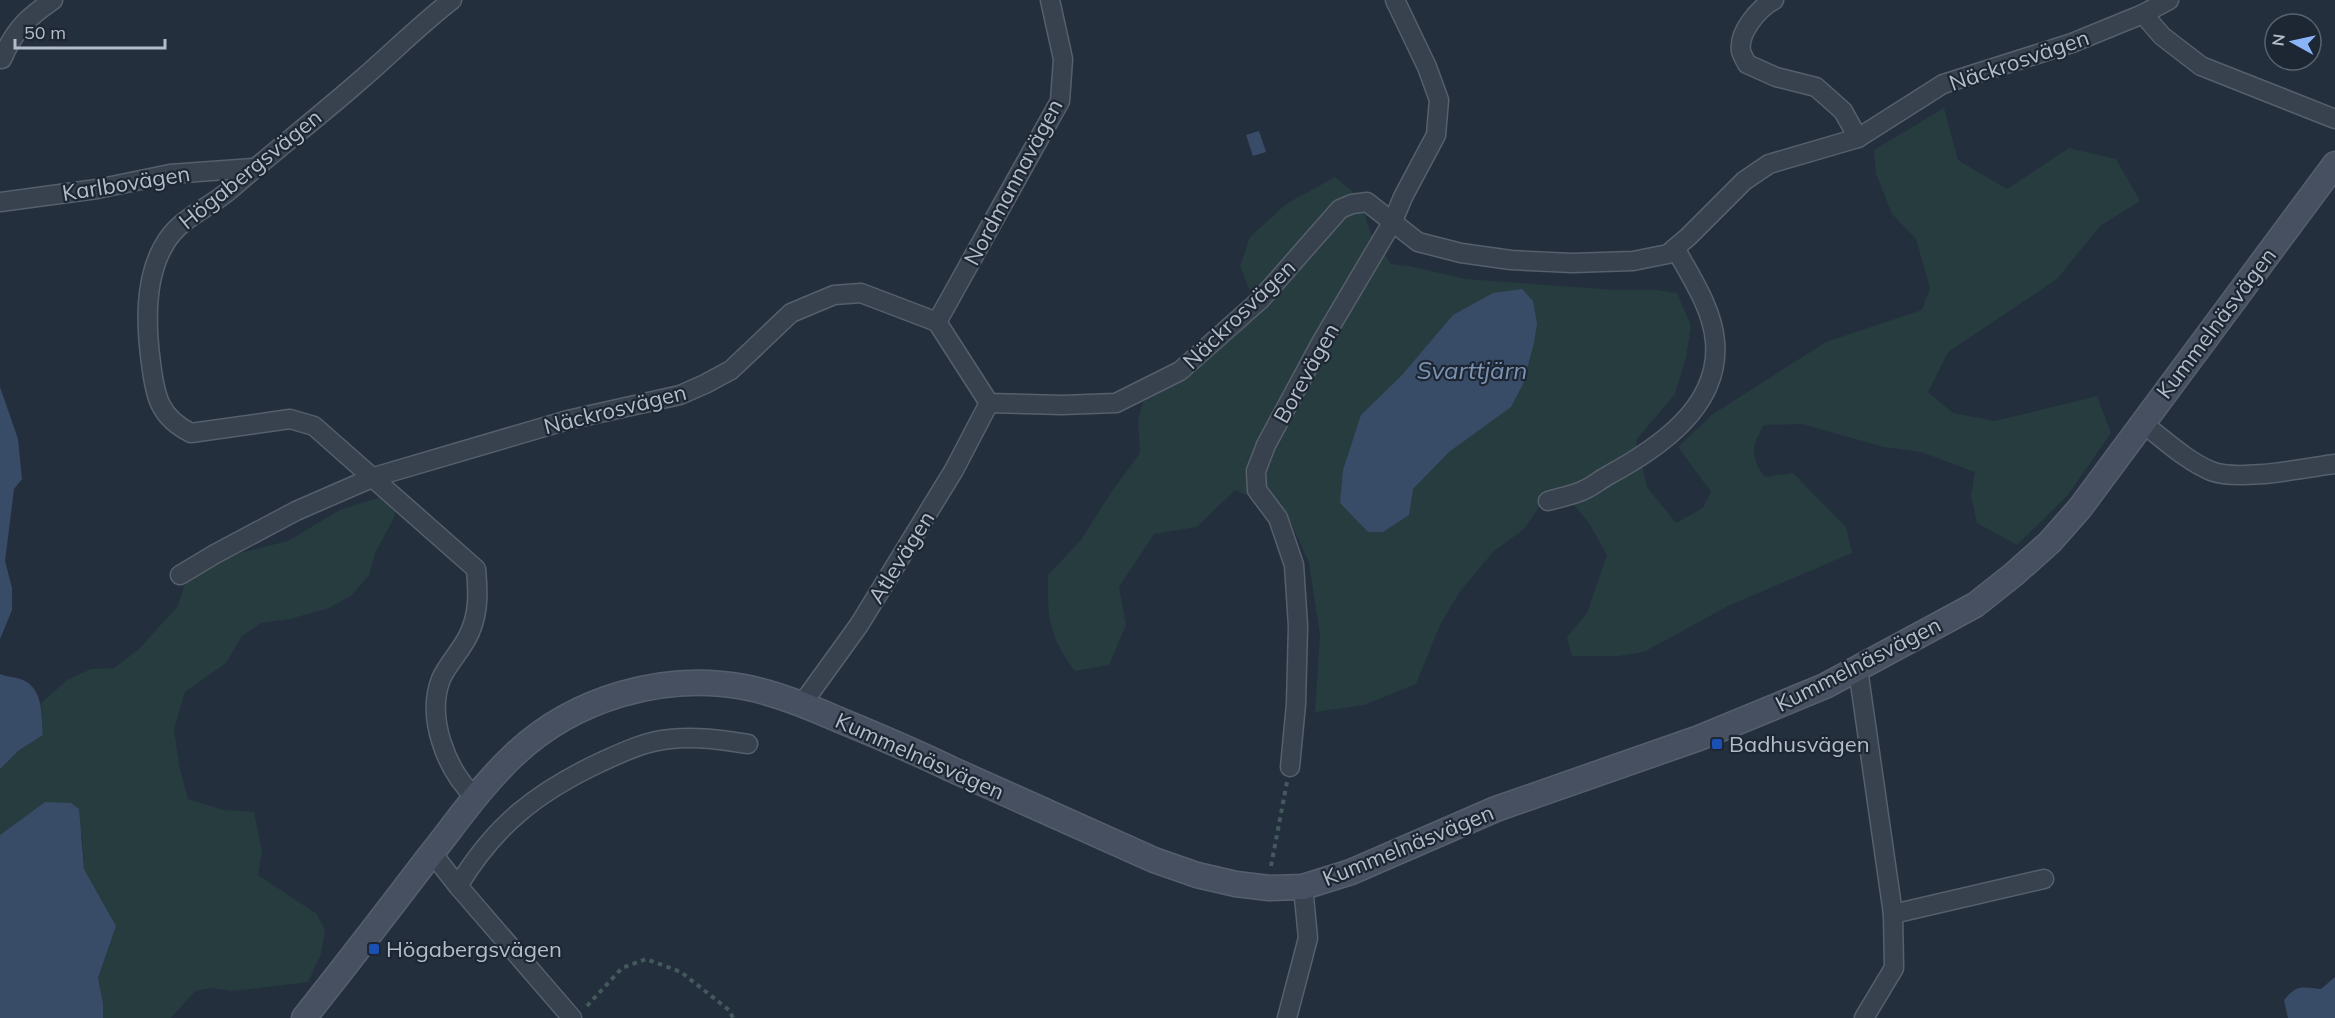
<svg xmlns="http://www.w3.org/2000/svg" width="2335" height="1018" font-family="Mulish,sans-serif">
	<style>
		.green { fill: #263c3f }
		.water { fill: #394c67 }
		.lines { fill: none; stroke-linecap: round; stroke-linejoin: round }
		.street-casing { stroke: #565f6c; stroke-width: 21 }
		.secondary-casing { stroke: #565f6c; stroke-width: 27 }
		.path { stroke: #44595c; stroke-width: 4; stroke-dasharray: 4.5 4.5; stroke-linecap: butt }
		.street { stroke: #38414e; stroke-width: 18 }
		.secondary { stroke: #465061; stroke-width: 24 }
		.transit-dot { fill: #1a4fb4; stroke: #1d2633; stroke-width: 2 }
		.labels { text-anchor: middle; stroke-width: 4.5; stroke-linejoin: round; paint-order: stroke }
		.street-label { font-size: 22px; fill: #b4bcc9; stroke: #1d2633 }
		.poi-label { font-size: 22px; fill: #b4bcc9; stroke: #1d2633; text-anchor: start }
		.water-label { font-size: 24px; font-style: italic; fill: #7c92b1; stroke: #1d2633 }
	</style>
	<rect width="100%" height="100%" fill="#242f3e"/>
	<g class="green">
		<path d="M1944,108L1958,160L2007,189L2069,148L2116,159L2140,201L2100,226L2057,279L1948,352L1928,392L1953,413L1995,421L2097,396L2111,433L2067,496L2017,545L1977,523L1971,496L1975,472L1921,452L1884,447L1802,424L1764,425C1751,446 1750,458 1765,477L1793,473L1846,527L1852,553L1728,606L1644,652L1619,656H1572L1567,637L1587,613L1607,555L1589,523L1575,506L1546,497L1524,529L1493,552L1459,593L1440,625L1416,684L1364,705L1315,712L1320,635L1309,563L1286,512L1235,490L1197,527L1154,534L1119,587L1126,625L1109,665L1075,671C1049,637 1047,617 1048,575L1081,540L1112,491L1140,453L1138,420L1143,402L1185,379L1258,311L1240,266L1250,237L1286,204L1335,177L1358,196L1371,233L1391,264L1409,266L1466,279L1615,290H1657L1677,293L1691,326L1686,357L1675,394L1636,440L1647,487L1676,523L1703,508L1711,492L1678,447L1713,414L1826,342L1922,310L1930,288L1916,239L1892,214L1876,174L1874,150Z"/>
		<polygon points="381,497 397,504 394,518 376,551 369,575 352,595 329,608 290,619 261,623 242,636 226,663 185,692 174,729 179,765 188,799 223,810 254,812 262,851 258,875 317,914 325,931 321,954 308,982 232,991 211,988 195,991 171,1018 103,1018 103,1003 98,978 116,926 84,869 82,834 45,802 0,835 0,769 18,751 43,735 41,703 67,680 91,669 114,668 138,650 177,607 186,582 232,555 288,541 340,510"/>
	</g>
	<g class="water">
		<polygon points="1259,131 1266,152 1253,156 1246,135"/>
		<polygon points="1522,289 1533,301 1537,323 1534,343 1523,384 1511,407 1449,452 1413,489 1409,515 1383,532 1368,532 1340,503 1343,470 1361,415 1402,375 1453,315 1493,293"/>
		<polygon points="0,387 18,439 22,479 14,489 5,561 12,588 12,610 0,639"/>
		<path d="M0,674C7,677 16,677 23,680C44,690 41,715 43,735L18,751L0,769Z"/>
		<polygon points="45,802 71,803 79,809 84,869 116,926 98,978 103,1003 103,1018 0,1018 0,835"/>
		<path d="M2335,977V1018H2288L2284,1000C2297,984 2302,987 2321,989Z"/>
	</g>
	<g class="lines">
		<defs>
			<g id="street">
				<path d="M452,0C421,24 393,52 363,78C320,116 274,151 231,189C207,210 179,217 163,247C144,281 146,326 151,363C155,396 159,417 191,433L290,419L314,426L476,569C478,592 479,611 470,632C463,649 448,663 441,679C426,717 446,770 475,797"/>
				<path d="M1774,0C1759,8 1738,32 1741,51C1742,55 1745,60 1747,64L1776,77L1816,87L1843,111L1858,138"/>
				<polyline points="2143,14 2162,36 2201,66 2335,119"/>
				<path d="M2,59C15,29 27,18 53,0"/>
				<polyline points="0,202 97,189 170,174 253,168"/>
				<polyline points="937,322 1060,101 1063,59 1050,0"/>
				<path d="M2142,423C2164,439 2185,460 2211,471C2238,482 2305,468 2335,464"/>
				<path d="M1548,501C1558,498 1569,496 1579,492C1589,489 1598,481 1607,476C1657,449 1721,407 1715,341C1712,308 1691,277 1675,248"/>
				<polyline points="180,575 215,554 296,511 374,477 568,420 680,395 705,384 731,370 791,313 834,295 861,293 937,322 989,403 1062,405 1116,403 1180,371 1260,300 1340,209 1352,204 1367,202 1418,242 1461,253 1511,260 1572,263 1633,261 1668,254 1688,237 1744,181 1769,164 1858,138 1943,84 2072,43 2143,14 2169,0"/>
				<polyline points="1858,669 1893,914 1894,968 1864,1018"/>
				<polyline points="802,704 859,625 954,470 989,403"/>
				<polyline points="1290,767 1296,704 1298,626 1294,565 1278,518 1257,490 1256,471 1266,445 1322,341 1393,221 1403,197 1436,135 1439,100 1427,67 1395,0"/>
				<polyline points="432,853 458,886 572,1018"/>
				<path d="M458,886C495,825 537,792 601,762C623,752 646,741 670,739C697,736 722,740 748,744"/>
				<polyline points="1893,914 2044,879"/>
				<polyline points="1287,1018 1308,938 1303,887"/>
			</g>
			<path id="secondary" d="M304,1018C346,965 387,912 428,858C456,823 481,786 514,755C574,698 664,672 744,687C776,693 808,706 837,719C876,735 914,751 951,769C1019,800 1087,830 1154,860L1197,875L1236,884L1269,888L1303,887L1351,872L1496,809L1699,738L1825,686L1975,605L2013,575L2050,542L2080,508L2335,164"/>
		</defs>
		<use href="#street" class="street-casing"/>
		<use href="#secondary" class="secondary-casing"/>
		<g class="path">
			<polyline points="1271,866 1287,782"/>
			<polyline points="587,1006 622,968 646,959 681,972 729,1010 733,1018"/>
		</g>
		<use href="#street" class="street"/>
		<use href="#secondary" class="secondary"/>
	</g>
	<g class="transit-dot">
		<rect x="1711" y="738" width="12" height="12" rx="3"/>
		<rect x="368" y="943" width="12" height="12" rx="3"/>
	</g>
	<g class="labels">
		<g class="street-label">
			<text transform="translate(2019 60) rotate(-19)" y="8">Näckrosvägen</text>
			<text transform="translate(250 169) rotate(-39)" y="8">Högabergsvägen</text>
			<text transform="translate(1013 182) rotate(-62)" y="8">Nordmannavägen</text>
			<text transform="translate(126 183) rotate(-9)" y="8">Karlbovägen</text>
			<text transform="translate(1239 314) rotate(-44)" y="8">Näckrosvägen</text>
			<text transform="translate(2216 323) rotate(-53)" y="8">Kummelnäsvägen</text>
			<text transform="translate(1306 373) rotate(-61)" y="8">Borevägen</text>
			<text transform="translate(615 409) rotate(-14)" y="8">Näckrosvägen</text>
			<text transform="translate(901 557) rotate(-58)" y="8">Atlevägen</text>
			<text transform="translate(1858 664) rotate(-27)" y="8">Kummelnäsvägen</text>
			<text transform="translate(920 756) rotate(24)" y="8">Kummelnäsvägen</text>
			<text transform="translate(1408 845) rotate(-22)" y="8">Kummelnäsvägen</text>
		</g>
		<g class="poi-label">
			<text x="1729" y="752">Badhusvägen</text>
			<text x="386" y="957">Högabergsvägen</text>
		</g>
		<g class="water-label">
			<text x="1472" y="379">Svarttjärn</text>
		</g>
	</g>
	<g transform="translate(2293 42) rotate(278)"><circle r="28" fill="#1d2633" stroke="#59626f" stroke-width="1.5"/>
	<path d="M0-4.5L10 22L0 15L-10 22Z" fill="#8ab4f8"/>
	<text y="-9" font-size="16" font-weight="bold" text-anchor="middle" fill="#b4bcc9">N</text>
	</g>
	<path d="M15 39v9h150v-9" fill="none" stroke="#b4bcc9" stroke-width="3"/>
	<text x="24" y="39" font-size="18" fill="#b4bcc9" stroke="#1d2633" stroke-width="4.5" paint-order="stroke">50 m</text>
</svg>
